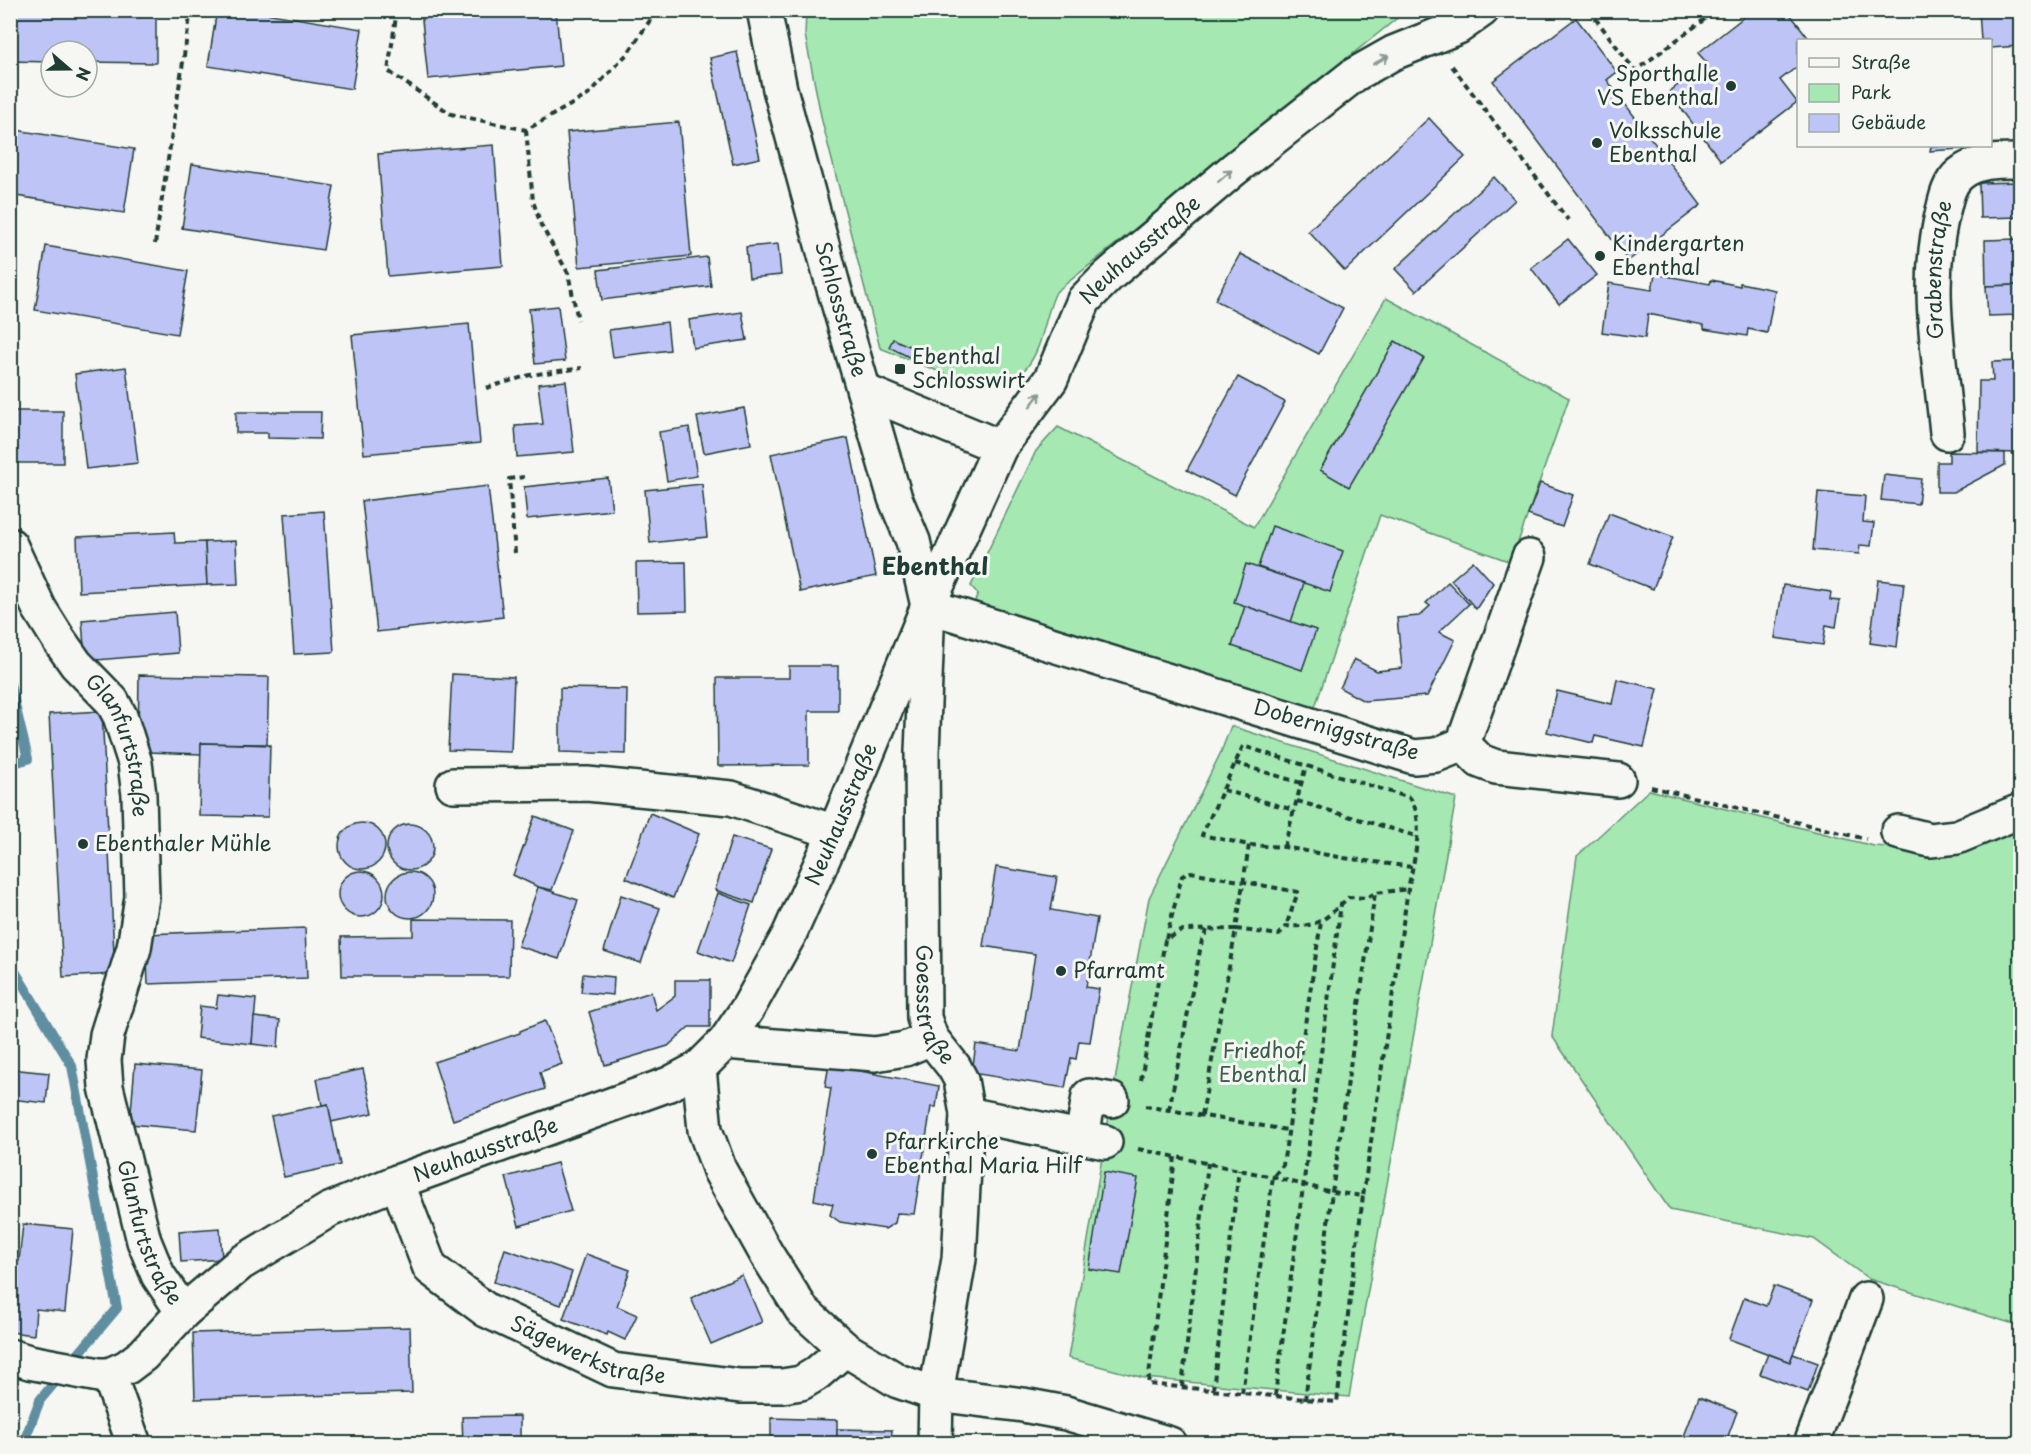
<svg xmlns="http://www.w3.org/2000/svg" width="2031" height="1454" font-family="'Playpen Sans',sans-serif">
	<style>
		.green { fill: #a5e8b2; stroke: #629273; stroke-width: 1.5 }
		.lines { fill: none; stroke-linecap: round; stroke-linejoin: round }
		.stream { stroke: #608ea1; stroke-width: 10 }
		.building { fill: #bfc4f6; stroke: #1f3d34; stroke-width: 1.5 }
		.minor-casing { stroke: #1f3d34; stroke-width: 38 }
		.path { stroke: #1f3d34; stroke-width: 4; stroke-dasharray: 6 4.5; stroke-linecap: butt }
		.minor { stroke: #f6f6f2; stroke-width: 33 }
		.oneway { stroke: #8a9a93 }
		.poi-dot { fill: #1f3d34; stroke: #f6f6f2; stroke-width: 2 }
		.labels { text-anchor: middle; stroke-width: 6; stroke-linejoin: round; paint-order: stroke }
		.poi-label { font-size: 21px; fill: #1f3d34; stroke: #f6f6f2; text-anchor: start }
		.street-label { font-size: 21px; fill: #1f3d34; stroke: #f6f6f2 }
		.park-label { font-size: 21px; fill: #3a5f4d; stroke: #f6f6f2 }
		.quarter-label { font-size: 24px; font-weight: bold; fill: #1f3d34; stroke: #f6f6f2 }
	</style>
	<rect width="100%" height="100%" fill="#f6f6f2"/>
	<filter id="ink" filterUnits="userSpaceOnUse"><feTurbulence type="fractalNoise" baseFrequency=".0167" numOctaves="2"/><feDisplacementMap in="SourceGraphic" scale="12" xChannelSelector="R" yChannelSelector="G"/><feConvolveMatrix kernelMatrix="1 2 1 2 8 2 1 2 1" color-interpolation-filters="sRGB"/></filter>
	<g filter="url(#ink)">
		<g class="green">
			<path d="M806,11H1406L1056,292C1044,316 1044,346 1027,367C1021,374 1012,380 1006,386L955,378L880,348L822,121L805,35Z"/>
			<polygon points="1386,298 1569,398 1511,562 1380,515 1314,710 974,603 978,594 971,586 1036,451 1058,427 1254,527"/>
			<polygon points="1231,726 1456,798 1349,1397 1144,1378 1068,1358 1123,1034 1149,898 1221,752"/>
			<polygon points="1649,790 1874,846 1955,852 2020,824 2020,1326 1869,1279 1814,1239 1670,1210 1552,1036 1577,856"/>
		</g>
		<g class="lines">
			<g class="stream">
				<polyline points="10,684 28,759 10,764"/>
				<polyline points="10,963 72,1066 117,1308 40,1400 23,1444"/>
			</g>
		</g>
		<g class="building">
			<polygon points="10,10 156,10 156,63 87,62 87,51 51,51 51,62 10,61"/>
			<polygon points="217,10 247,10 362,29 352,89 208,66"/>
			<polygon points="421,10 556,10 561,66 428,79"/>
			<polygon points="1753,10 1787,10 1810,40 1798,40 1798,66 1780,80 1797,102 1721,161 1669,92 1707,63 1698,53"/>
			<polygon points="1979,10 2020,10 2020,46 1990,48 1990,40 1981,40"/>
			<polygon points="1576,18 1617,72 1607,80 1701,205 1628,261 1493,81"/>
			<polygon points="737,52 760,158 733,164 710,58"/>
			<polygon points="1429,118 1465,157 1345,271 1308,231"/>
			<polygon points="679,122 691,256 579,267 567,132"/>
			<polygon points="10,129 134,149 124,213 10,195"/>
			<polygon points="494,145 503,266 388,276 378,154"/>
			<polygon points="1931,146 1975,146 1975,148 1930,151"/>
			<polygon points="192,164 334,186 323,250 182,228"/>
			<polygon points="1494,177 1515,200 1416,291 1395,269"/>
			<polygon points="2020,182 2020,217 1980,218 1979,183"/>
			<polygon points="1568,239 1597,275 1559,304 1531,268"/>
			<polygon points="2017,239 2018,285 1986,286 1985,240"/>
			<polygon points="778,244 781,275 749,278 746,247"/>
			<polygon points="46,246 188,271 177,334 35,310"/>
			<polygon points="1240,254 1343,308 1319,354 1215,300"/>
			<polygon points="707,257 711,286 602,300 598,270"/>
			<polygon points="1655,274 1710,284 1711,280 1740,286 1740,283 1775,290 1767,333 1748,329 1747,336 1704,329 1704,325 1648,314 1645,338 1602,332 1609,283 1652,290"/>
			<polygon points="2018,285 2019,315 1988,316 1986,286"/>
			<polygon points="558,306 565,361 535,364 529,309"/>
			<polygon points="742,312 747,340 693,348 689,320"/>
			<polygon points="667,322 670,350 613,357 609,330"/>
			<polygon points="469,324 480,443 364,454 352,335"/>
			<polygon points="893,339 916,349 911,358 889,347"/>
			<polygon points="1395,341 1424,358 1349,487 1320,470"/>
			<polygon points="2020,361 2020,453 1978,452 1979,381 1993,381 1992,362"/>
			<polygon points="126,367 138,463 86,469 75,374"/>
			<polygon points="1238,377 1285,402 1235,495 1187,470"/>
			<polygon points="566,381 574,452 517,457 515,426 543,424 538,384"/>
			<polygon points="744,408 751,444 704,453 697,417"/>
			<rect x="10" y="411" width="53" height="52"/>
			<polygon points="236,412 321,412 320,439 268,438 268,433 236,433"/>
			<polygon points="689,427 697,476 667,481 659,432"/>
			<polygon points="848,438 876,576 800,592 771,454"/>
			<polygon points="1949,452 2005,453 2005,465 1954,492 1937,492 1937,462 1949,462"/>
			<polygon points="1884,475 1921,479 1918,504 1881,500"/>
			<polygon points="608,478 612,510 527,519 524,487"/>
			<polygon points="1540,483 1573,495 1562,527 1528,515"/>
			<polygon points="702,484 707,537 650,543 645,490"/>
			<polygon points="488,486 503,617 377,632 362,501"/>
			<polygon points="1818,492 1865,496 1863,522 1874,523 1871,546 1860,545 1859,554 1813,550"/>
			<polygon points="324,511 334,652 294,654 284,514"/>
			<polygon points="1609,513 1673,537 1653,589 1590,564"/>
			<polygon points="1272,526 1343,551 1330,592 1258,567"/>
			<polygon points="174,532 175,543 205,542 207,585 79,592 77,537"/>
			<polygon points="236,541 238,584 207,585 205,542"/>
			<polygon points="1473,561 1493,583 1476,609 1451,580"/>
			<polygon points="686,562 687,611 637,612 636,563"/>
			<polygon points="1246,564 1304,583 1291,622 1234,602"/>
			<polygon points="1878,580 1904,583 1897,647 1870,643"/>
			<polygon points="1448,582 1469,604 1439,632 1455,640 1427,696 1364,701 1340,688 1354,659 1377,671 1402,668 1397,618 1419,616 1430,606 1426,603"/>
			<polygon points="1783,585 1831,592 1830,600 1840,601 1836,627 1826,625 1823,645 1775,638"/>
			<polygon points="1245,606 1316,630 1302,670 1232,646"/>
			<polygon points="175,612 178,653 85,661 82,620"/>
			<polygon points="789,666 838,666 838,711 809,711 809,765 718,766 717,678 789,678"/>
			<polygon points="452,674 514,677 511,752 448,750"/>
			<polygon points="139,675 269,677 267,744 201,743 201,754 148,752 148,745 138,745"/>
			<polygon points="1617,679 1658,689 1644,747 1595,736 1593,743 1547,732 1557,691 1612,704"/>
			<polygon points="560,688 627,689 626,754 560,752"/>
			<polygon points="102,711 115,974 63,977 49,714"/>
			<polygon points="201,743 270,745 268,817 199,816"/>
			<polygon points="650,813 699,834 673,898 626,878"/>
			<polygon points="535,816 574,831 552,890 538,887 513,875"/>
			<circle cx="362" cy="846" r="23"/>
			<circle cx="410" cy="847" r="23"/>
			<polygon points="732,837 771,849 754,903 715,890"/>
			<polygon points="996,867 1057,877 1051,910 1097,918 1086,987 1099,989 1090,1042 1079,1041 1076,1059 1071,1058 1065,1088 972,1073 976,1044 1020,1051 1035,954 983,946"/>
			<circle cx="361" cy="894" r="23"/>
			<circle cx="410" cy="895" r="23"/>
			<polygon points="538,887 578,900 559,959 518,946"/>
			<polygon points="718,893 751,905 731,963 698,951"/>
			<polygon points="621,895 660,908 641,963 604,951"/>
			<polygon points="413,919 510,920 509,976 342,976 341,937 413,936"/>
			<polygon points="305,928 307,978 148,984 146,934"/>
			<polygon points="583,974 614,977 613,995 581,992"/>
			<polygon points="675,980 710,980 710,1027 689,1027 668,1046 605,1065 589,1012 651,992 656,1010 675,996"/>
			<polygon points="218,995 256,999 252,1044 197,1038 200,1006 216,1008"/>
			<polygon points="254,1017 280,1020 278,1047 252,1044"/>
			<polygon points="545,1021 562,1064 540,1072 545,1089 453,1120 434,1062 520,1033 520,1031"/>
			<polygon points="135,1064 202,1070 196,1130 130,1124"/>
			<polygon points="829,1065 939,1086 936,1107 931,1107 914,1214 897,1213 895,1223 885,1229 840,1222 830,1215 833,1204 814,1200 831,1088 825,1087"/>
			<polygon points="10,1069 49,1073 46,1103 10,1099"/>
			<polygon points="363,1069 373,1113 331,1122 328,1104 322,1105 317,1079"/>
			<polygon points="328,1104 340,1165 284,1177 271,1116"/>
			<polygon points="557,1163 571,1211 519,1226 506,1177"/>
			<polygon points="1104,1172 1138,1178 1121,1274 1089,1269"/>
			<polygon points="23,1224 73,1229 65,1312 36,1309 34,1335 10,1332 10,1260 19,1261"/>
			<polygon points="220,1228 222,1259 181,1262 179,1231"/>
			<polygon points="505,1249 572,1272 561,1305 494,1282"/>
			<polygon points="586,1254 630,1270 617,1306 637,1315 625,1340 608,1332 607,1335 563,1319"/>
			<polygon points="742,1275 762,1322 711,1344 691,1298"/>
			<polygon points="1774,1286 1813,1300 1790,1362 1729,1339 1744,1298 1766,1306"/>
			<polygon points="410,1327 412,1393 195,1399 193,1333"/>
			<polygon points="1768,1354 1790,1362 1793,1354 1818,1363 1808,1392 1760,1374"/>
			<polygon points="1699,1397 1737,1412 1725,1444 1681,1444"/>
			<polygon points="520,1416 520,1444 463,1444 462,1417"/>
			<polygon points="771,1418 837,1420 837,1440 771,1439"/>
			<polygon points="837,1429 892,1430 891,1444 837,1444"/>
			<polygon points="1728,1437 1745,1444 1725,1444"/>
		</g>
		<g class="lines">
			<defs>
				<g id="minor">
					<path id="s1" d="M764,10L780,89L833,285L895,498L913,541L928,606L922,752L924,1018L931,1038L954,1067L961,1080L967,1114L959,1259L936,1394L935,1444"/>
					<polyline points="864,391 1000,447"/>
					<path id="s2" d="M1947,433C1940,358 1924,285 1943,211C1946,198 1949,183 1960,174C1977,160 1999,161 2020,161"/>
					<path id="s3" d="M10,545L39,608L59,640L76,664L112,701L120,716L135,763L139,795L142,897L134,948L107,1035L104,1060L106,1087L144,1241L158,1275L183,1312"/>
					<polyline points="928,606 1414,757 1436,755 1463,744"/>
					<polyline points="1463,744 1529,557"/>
					<polyline points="1463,744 1480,761 1496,767 1618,780"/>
					<polyline points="453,785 587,784 731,798 835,832"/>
					<polyline points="1898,832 1930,840 1957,837 2020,811"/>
					<polyline points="725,1042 875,1054 905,1049 931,1038"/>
					<polyline points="699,1068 705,1130 720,1171 767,1255 802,1310 845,1349 898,1381 936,1394 1023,1405 1066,1413 1170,1444"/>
					<polyline points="967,1114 1105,1142"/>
					<polyline points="1082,1138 1089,1096 1112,1100"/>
					<path id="s4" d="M397,1182L430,1268L486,1310L613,1370L740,1386H782L801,1383L816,1374L845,1349"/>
					<path id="s5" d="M10,1356L29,1362L99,1375H109L127,1367L143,1355L183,1312L241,1263L329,1210L397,1182L669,1084L699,1068L725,1042L748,1008L789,935L835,832L928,606L1000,447L1051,379L1084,300L1108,276L1233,170L1354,75L1393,53L1458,27L1482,10"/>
					<polyline points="109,1375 134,1444"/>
					<polyline points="1811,1444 1866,1299"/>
				</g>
			</defs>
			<use href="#minor" class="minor-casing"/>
			<g class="path">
				<polyline points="397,10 388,71 451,114 526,130 588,95 628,53 651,19"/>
				<polyline points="1589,10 1635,71 1717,10"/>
				<polyline points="1452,66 1568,220"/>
				<polyline points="526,130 533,201 541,225 568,273 578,320"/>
				<polyline points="155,244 191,10"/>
				<polyline points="486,388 530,375 582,368"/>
				<polyline points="515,553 509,479 524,477"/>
				<polyline points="1235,763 1301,783"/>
				<polyline points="1651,787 1866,839"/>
				<polyline points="1223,790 1294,810"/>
				<polyline points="1297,801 1416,836"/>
				<polyline points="1284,847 1306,766"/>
				<polyline points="1166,939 1182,876 1191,872 1298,892 1286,926"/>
				<polyline points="1141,1080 1165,940 1183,930 1236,929 1249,845"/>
				<polyline points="1145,1106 1287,1130"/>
				<polyline points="1169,1110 1202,940 1207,930"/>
				<path d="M1202,1115L1236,929L1279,935L1286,926C1320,928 1326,918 1349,897L1367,898L1375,893"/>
				<path d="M1138,1149L1273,1177L1332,1192L1363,1196L1408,889C1413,863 1426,820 1410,798L1243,746L1202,835L1249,845L1284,847L1344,858L1412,867"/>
				<polyline points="1175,1157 1148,1384 1337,1402 1363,1196"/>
				<polyline points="1182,1387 1208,1163"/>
				<polyline points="1213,1390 1239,1169"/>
				<polyline points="1242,1393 1273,1177 1283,1165 1321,922"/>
				<polyline points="1275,1396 1341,904"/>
				<polyline points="1305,1400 1332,1192 1375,893 1408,889"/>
			</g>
			<use href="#minor" class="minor"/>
		</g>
		<defs><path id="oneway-shaft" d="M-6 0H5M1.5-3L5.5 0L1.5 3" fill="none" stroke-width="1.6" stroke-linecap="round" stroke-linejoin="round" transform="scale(1.5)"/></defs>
		<g class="oneway">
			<use href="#oneway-shaft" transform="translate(1381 60) rotate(-29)"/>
			<use href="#oneway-shaft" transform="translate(1225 176) rotate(-40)"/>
			<use href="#oneway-shaft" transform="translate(1035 400) rotate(-53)"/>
		</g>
	</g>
	<g class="poi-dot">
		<circle cx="1731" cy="86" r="6"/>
		<circle cx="1597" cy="143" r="6"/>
		<circle cx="1600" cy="256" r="6"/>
		<rect x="894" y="363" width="12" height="12" rx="3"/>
		<circle cx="83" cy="844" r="6"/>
		<circle cx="1061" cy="971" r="6"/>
		<circle cx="872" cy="1154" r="6"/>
	</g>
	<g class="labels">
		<g class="poi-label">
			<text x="1719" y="81" text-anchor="end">Sporthalle<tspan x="1719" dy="24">VS Ebenthal</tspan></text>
			<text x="1609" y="138">Volksschule<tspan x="1609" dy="24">Ebenthal</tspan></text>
			<text x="1612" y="251">Kindergarten<tspan x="1612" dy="24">Ebenthal</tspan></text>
			<text x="912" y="364">Ebenthal<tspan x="912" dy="24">Schlosswirt</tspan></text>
			<text x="95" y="851">Ebenthaler Mühle</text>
			<text x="1073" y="978">Pfarramt</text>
			<text x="884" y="1149">Pfarrkirche<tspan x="884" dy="24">Ebenthal Maria Hilf</tspan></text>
		</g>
		<g class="street-label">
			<text dy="7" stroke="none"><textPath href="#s5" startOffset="1714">Neuhausstraße</textPath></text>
			<text dy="7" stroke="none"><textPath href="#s2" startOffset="164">Grabenstraße</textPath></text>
			<text dy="7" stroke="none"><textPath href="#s1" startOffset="309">Schlossstraße</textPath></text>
			<text transform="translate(1336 730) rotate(16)" y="7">Doberniggstraße</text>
			<text dy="7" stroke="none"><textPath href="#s3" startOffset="232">Glanfurtstraße</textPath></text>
			<text dy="7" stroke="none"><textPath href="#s5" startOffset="1068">Neuhausstraße</textPath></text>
			<text dy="7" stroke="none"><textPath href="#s1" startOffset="1020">Goessstraße</textPath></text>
			<text dy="7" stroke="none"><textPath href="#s5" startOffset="546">Neuhausstraße</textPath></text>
			<text dy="7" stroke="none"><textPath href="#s3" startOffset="736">Glanfurtstraße</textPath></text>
			<text dy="7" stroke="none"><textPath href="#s4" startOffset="273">Sägewerkstraße</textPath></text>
		</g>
		<g class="park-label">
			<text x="1263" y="1058">Friedhof<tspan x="1263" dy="24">Ebenthal</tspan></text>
		</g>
		<g class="quarter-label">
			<text x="935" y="575">Ebenthal</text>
		</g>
	</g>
	<rect width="2031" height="1454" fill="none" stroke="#f6f6f2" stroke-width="36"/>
	<rect x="18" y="18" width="1995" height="1418" fill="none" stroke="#1f3d34" stroke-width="2" filter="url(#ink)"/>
	<rect x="1797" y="39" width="195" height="108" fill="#f6f6f2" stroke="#a0aca6" stroke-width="1.5"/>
	<rect x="1809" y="58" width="30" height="9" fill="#f6f6f2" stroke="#a0aca6" stroke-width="1.5"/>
	<text x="1851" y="69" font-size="18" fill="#1f3d34">Straße</text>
	<rect x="1809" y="84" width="30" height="18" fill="#a5e8b2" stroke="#a0aca6" stroke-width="1.5"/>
	<text x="1851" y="99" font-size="18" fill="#1f3d34">Park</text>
	<rect x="1809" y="114" width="30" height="18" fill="#bfc4f6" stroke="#a0aca6" stroke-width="1.5"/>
	<text x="1851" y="129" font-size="18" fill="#1f3d34">Gebäude</text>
	<g transform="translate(69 69) rotate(110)"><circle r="28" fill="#f6f6f2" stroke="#a0aca6" stroke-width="1.5"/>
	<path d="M0-4.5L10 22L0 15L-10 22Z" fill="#1f3d34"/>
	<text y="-9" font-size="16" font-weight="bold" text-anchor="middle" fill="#1f3d34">N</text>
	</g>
</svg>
